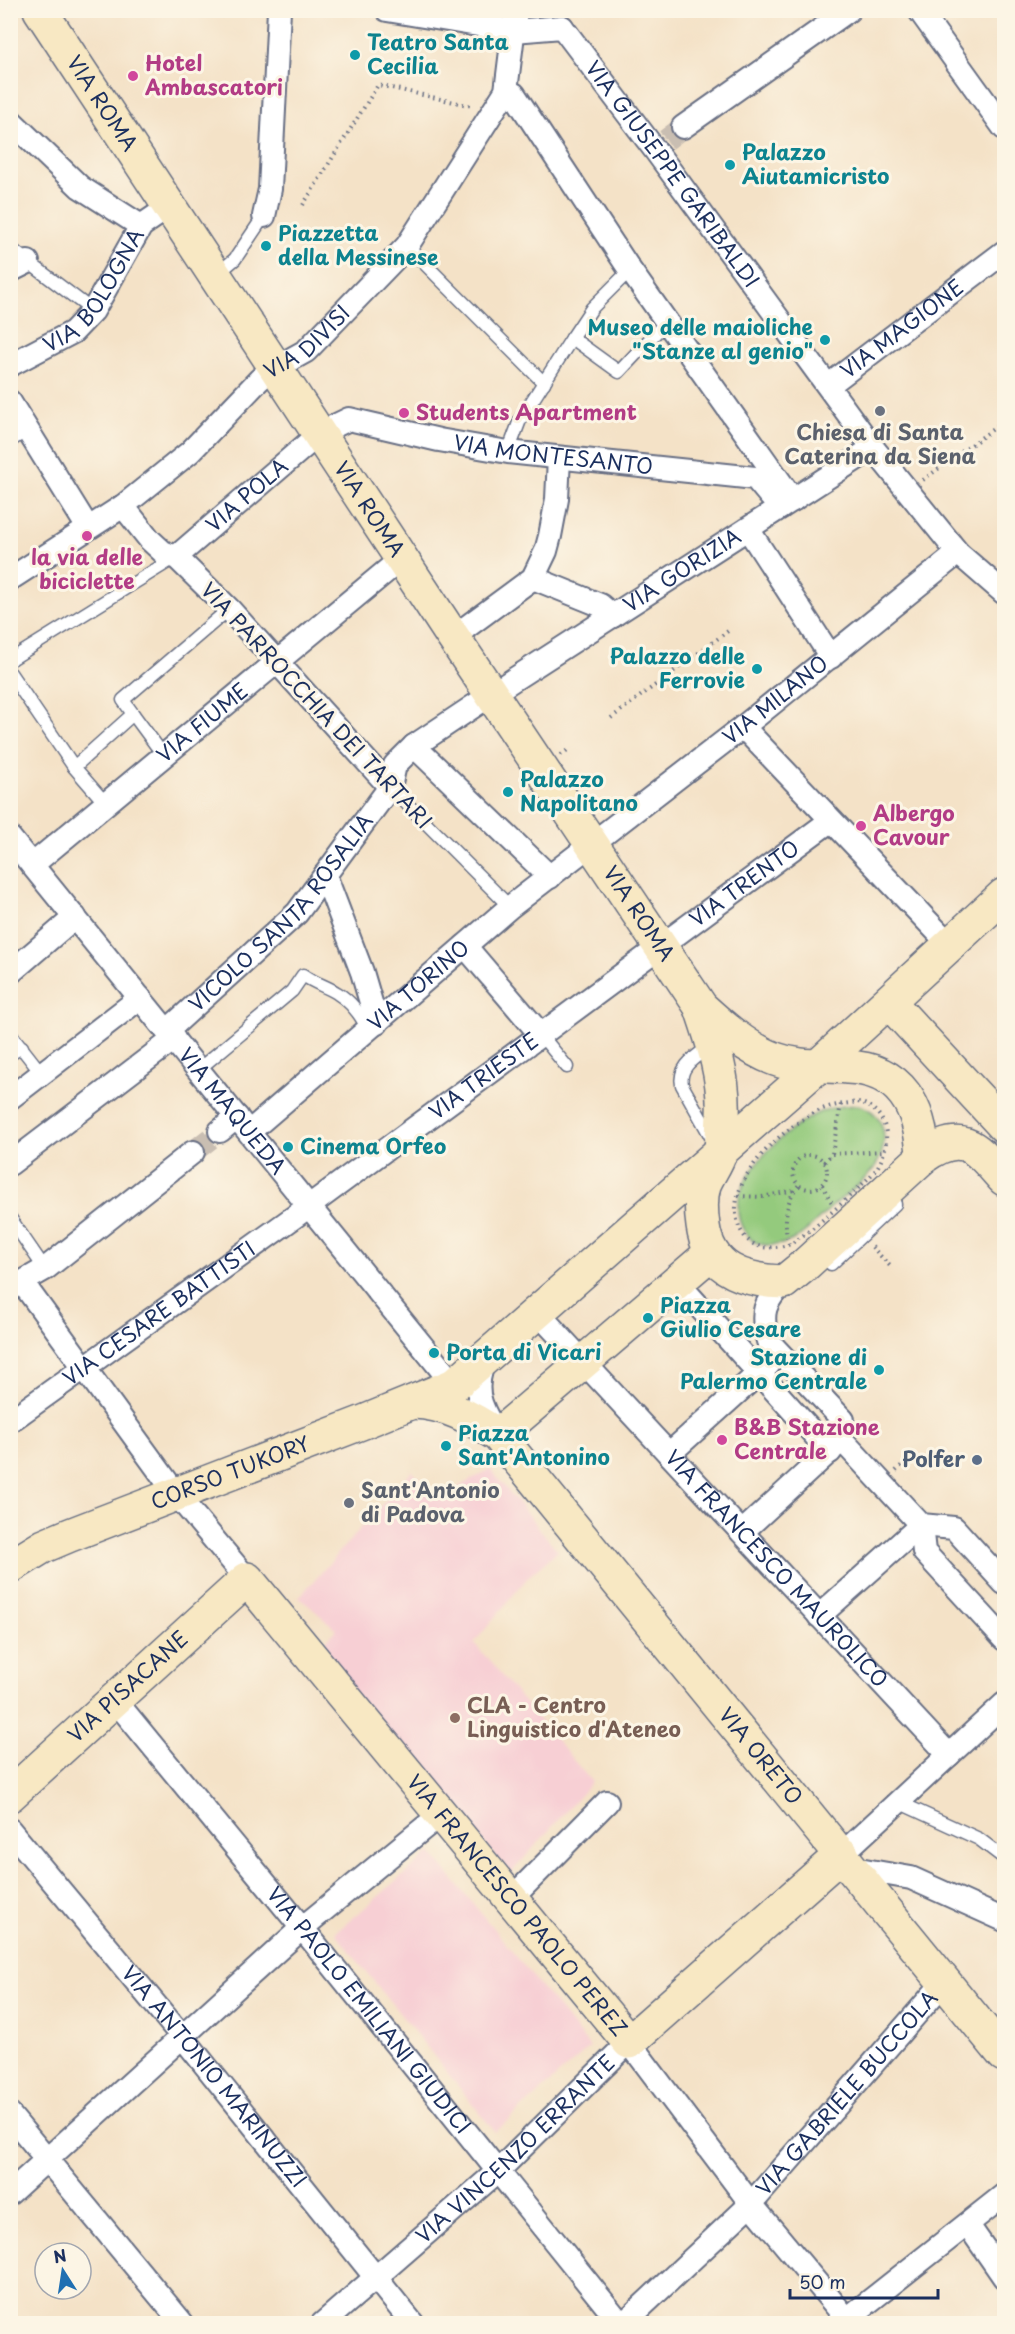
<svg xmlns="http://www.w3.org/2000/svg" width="1015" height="2334" font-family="'Playpen Sans',sans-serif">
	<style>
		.built { fill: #f7cfd4 }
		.green { fill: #94ca7d; stroke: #587c6e; stroke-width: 1.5 }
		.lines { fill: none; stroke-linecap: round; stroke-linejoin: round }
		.street-tunnel { stroke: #c9beb2; stroke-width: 22; stroke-dasharray: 22 11; stroke-linecap: butt }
		.lane-casing { stroke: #676e83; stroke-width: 15 }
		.street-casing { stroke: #676e83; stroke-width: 26 }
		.secondary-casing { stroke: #676e83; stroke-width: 36 }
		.path { stroke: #676e83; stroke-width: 4; stroke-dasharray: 1.5 4.5; stroke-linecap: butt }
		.lane { stroke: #fff; stroke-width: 12 }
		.street { stroke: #fff; stroke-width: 22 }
		.secondary { stroke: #f8e8c3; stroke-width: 33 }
		.culture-dot { fill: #0f9aa8; stroke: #fcf5e5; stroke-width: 2 }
		.hotel-dot { fill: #d1479c; stroke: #fcf5e5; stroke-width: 2 }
		.worship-dot { fill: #6b7280; stroke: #fcf5e5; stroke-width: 2 }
		.service-dot { fill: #5c6f8a; stroke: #fcf5e5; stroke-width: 2 }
		.education-dot { fill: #8d6e63; stroke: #fcf5e5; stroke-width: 2 }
		.labels { text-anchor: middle; stroke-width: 6; stroke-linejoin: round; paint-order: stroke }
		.culture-label { font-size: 21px; font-weight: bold; fill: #0d838f; stroke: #fcf5e5; text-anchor: start }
		.hotel-label { font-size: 21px; font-weight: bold; fill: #b23c85; stroke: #fcf5e5; text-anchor: start }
		.street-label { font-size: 21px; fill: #1b2f5e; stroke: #fcf5e5 }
		.worship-label { font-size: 21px; font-weight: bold; fill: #5b616d; stroke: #fcf5e5 }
		.service-label { font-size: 21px; font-weight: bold; fill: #4e5e75; stroke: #fcf5e5; text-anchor: end }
		.education-label { font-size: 21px; font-weight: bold; fill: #785e54; stroke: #fcf5e5; text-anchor: start }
	</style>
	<rect width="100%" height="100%" fill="#fcf5e5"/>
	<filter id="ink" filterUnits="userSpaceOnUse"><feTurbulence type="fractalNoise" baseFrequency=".0167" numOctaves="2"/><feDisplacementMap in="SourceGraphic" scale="12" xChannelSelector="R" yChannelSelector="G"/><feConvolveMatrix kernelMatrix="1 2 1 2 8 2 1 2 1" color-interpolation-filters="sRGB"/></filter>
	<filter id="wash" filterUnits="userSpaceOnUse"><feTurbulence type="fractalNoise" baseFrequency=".008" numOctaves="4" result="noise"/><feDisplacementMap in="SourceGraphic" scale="24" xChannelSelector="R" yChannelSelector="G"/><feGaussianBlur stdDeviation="1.35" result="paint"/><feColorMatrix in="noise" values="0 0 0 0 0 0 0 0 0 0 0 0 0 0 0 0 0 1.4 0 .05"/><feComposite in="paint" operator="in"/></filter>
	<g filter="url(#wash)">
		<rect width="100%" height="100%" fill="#f4e2c7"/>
		<g class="built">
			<polygon points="490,1469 558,1551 529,1576 474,1643 592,1782 511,1873 316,1654 336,1629 299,1597 412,1471 441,1497"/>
			<polygon points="431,1852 590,2047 495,2132 335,1933"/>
		</g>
		<path class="green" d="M858,1105C887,1113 890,1143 875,1167C865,1181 848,1193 835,1204C816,1220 799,1245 772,1245C760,1246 751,1242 745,1232C716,1189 783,1130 818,1113C830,1107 844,1106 858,1105Z"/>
	</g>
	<g filter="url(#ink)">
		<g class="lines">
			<g class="street-tunnel">
				<polyline points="666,140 683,127"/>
				<polyline points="193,1152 220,1131"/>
			</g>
			<defs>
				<g id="lane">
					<polyline points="407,246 544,383"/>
					<polyline points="10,248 93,311"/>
					<polyline points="216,275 235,259 264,216"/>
					<polyline points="572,338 619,372 666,322"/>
					<polyline points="10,441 29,429"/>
					<polyline points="508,452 520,420 572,338 592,308 630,270"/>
					<polyline points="10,660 176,557"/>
					<polyline points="10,673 74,767 106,804"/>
					<polyline points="133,714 164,756"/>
					<polyline points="74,767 133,714 123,700 229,609"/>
					<polyline points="390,787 510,907"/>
					<polyline points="10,1033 42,1074"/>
					<polyline points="541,1035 567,1067"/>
					<path d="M710,1046C696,1057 678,1066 682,1085L714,1142"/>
					<polyline points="10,1054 22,1047"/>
					<path d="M199,1069L292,991L303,975C314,983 326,986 337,993C352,1002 361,1015 368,1030"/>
					<polyline points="10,1218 45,1269"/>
					<polyline points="831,1264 895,1204"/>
					<polyline points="898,1802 979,1839 1004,1858"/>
				</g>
				<g id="street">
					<polyline points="387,10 514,31 562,27"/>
					<polyline points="919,10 1004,128"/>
					<path id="s1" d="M562,27L655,150L873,448L958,553L1004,593"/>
					<polyline points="506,91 514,94 630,270 793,500"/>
					<polyline points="10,120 80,187 141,226"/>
					<polyline points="683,127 849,10"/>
					<polyline points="264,216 270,189 279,10"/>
					<polyline points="10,271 28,262"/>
					<path id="s2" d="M10,365L73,332L93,311L141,226L169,207"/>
					<path id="s3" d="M829,385L1004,252"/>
					<polyline points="10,402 88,528"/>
					<polyline points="123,506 150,540 163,552 176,557 229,609 390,787"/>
					<polyline points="748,529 831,657"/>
					<path id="s4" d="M176,557L320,433L349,419L439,440L508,452L755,478L780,508"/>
					<polyline points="533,578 600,605 613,616"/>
					<path id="s5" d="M10,579L123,506L190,452L259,380L268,372L306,351L407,246L506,91L516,10"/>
					<polyline points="453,637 533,578 546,551 550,536 557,499 559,458"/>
					<polyline points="743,727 950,945"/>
					<polyline points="414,746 550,877"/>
					<path id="s6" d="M10,838L454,1385"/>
					<path id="s7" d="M32,865L401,559"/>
					<polyline points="325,875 362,972 377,1023"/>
					<polyline points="465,946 541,1035"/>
					<polyline points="10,973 75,917"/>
					<path id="s8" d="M167,1031L297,913L390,787L395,765L414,746L516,678L873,448"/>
					<polyline points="10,1098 140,998"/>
					<polyline points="220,1131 237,1117"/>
					<path id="s9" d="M249,1132L510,907L743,727L958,553"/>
					<polyline points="10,1164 174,1039"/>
					<polyline points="22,1282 176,1494 247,1579"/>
					<polyline points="677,1282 830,1452"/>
					<path d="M784,1282C764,1302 760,1313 768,1341L843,1420L842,1440L921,1525L954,1528L1004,1583"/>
					<polyline points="10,1289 45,1269 193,1152"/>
					<path id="s10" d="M537,1312L949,1755"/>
					<path d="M485,1358C473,1389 478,1403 495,1431"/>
					<path id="s11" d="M10,1421L297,1215L830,821"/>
					<polyline points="669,1454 769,1364"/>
					<polyline points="921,1525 924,1552 1004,1639"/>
					<polyline points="742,1532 841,1441"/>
					<polyline points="819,1616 921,1525"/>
					<path id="s12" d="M114,1699L316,1945L621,2324"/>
					<path id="s13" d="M10,1830L189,2045L413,2324"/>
					<polyline points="842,1854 1004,1704"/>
					<polyline points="853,1868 911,1878 1004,1920"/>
					<polyline points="511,1899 607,1802"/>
					<polyline points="10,2115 183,2324"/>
					<polyline points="10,2193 302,1928 441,1814"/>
					<polyline points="968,2225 1004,2277"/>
					<polyline points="847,2319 1004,2195"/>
					<path id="s14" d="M322,2324L497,2172L629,2042L751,2204L851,2324"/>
					<path id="s15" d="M623,2324L751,2204L945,1981"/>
				</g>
				<g id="secondary">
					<path id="s16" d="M40,10L453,637L701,1007C723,1027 746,1048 775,1059C799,1068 822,1065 847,1067C901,1069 921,1107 923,1157"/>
					<polyline points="889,1002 1004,1126"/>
					<path d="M701,1008C713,1043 725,1079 723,1115C722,1127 723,1141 720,1152C717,1164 708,1174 704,1185C700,1199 701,1212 703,1226C709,1270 744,1281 784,1282L806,1264L923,1157C964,1128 977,1149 1004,1179"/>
					<path id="s17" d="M413,1402C446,1403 470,1417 498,1435L1004,2055"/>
					<polyline points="498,1435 711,1253"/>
					<path id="s18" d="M10,1567L44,1546L70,1535L361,1423L454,1385L816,1068L1004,895"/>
					<path id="s19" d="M10,1795L247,1579L629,2042L842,1854"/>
				</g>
			</defs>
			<use href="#lane" class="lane-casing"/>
			<use href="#street" class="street-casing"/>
			<use href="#secondary" class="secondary-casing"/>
			<g class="path">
				<polyline points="303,205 378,85 472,106"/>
				<polyline points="923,480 1004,421"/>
				<polyline points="611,718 728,631"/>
				<polyline points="561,755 569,749"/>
				<path d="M858,1102C889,1110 893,1142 877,1168C868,1182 803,1239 788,1245C784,1246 778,1247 774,1247C762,1249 750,1245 743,1234C714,1189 781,1128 818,1111C830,1105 844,1104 858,1102Z"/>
				<polyline points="832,1154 884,1151"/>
				<circle cx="810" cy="1172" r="17"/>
				<polyline points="824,1162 832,1154 841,1104"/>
				<polyline points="822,1185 833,1205"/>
				<polyline points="738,1196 762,1197 794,1190"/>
				<path d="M789,1244C783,1227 785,1199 799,1185"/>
				<polyline points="872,1247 890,1266"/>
				<polyline points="896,1471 904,1463"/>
			</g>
			<use href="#lane" class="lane"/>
			<use href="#street" class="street"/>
			<use href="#secondary" class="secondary"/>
		</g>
	</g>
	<g class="culture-dot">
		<circle cx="355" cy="55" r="6"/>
		<circle cx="730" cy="165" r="6"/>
		<circle cx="266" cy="246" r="6"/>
		<circle cx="825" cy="340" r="6"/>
		<circle cx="757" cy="669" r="6"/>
		<circle cx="508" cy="792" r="6"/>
		<circle cx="288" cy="1147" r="6"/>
		<circle cx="648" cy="1318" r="6"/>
		<circle cx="434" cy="1353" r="6"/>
		<circle cx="879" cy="1370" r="6"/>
		<circle cx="446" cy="1446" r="6"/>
	</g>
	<g class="hotel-dot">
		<circle cx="133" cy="76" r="6"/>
		<circle cx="404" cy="413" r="6"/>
		<circle cx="87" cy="536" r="6"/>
		<circle cx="861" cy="826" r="6"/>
		<circle cx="722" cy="1440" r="6"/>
	</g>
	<g class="worship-dot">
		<circle cx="880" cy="411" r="6"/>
		<circle cx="349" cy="1503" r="6"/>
	</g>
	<circle class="service-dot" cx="977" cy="1460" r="6"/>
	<circle class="education-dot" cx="455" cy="1718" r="6"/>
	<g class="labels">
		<g class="culture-label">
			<text x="367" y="50">Teatro Santa<tspan x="367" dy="24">Cecilia</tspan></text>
			<text x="742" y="160">Palazzo<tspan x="742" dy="24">Aiutamicristo</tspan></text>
			<text x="278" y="241">Piazzetta<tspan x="278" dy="24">della Messinese</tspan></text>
			<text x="813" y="335" text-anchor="end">Museo delle maioliche<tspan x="813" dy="24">"Stanze al genio"</tspan></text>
			<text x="745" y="664" text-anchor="end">Palazzo delle<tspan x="745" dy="24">Ferrovie</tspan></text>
			<text x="520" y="787">Palazzo<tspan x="520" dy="24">Napolitano</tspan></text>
			<text x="300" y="1154">Cinema Orfeo</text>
			<text x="660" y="1313">Piazza<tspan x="660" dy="24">Giulio Cesare</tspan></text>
			<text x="446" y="1360">Porta di Vicari</text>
			<text x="867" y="1365" text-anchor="end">Stazione di<tspan x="867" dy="24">Palermo Centrale</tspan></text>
			<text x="458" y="1441">Piazza<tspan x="458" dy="24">Sant'Antonino</tspan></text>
		</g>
		<g class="hotel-label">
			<text x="145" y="71">Hotel<tspan x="145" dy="24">Ambascatori</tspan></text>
			<text x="416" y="420">Students Apartment</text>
			<text x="87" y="565" text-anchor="middle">la via delle<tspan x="87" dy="24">biciclette</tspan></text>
			<text x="873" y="821">Albergo<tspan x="873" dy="24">Cavour</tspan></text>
			<text x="734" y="1435">B&amp;B Stazione<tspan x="734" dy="24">Centrale</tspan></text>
		</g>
		<g class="street-label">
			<text dy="7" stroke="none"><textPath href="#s16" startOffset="112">VIA ROMA</textPath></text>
			<text dy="7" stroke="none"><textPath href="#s1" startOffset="184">VIA GIUSEPPE GARIBALDI</textPath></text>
			<text dy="7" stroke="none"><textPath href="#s2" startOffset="116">VIA BOLOGNA</textPath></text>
			<text dy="7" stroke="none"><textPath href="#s3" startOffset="92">VIA MAGIONE</textPath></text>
			<text dy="7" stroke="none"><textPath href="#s5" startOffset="382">VIA DIVISI</textPath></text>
			<text dy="7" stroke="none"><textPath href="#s4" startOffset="430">VIA MONTESANTO</textPath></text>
			<text dy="7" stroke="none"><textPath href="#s4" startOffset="94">VIA POLA</textPath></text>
			<text dy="7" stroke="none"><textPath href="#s16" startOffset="598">VIA ROMA</textPath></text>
			<text dy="7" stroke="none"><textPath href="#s8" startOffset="702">VIA GORIZIA</textPath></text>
			<text dy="7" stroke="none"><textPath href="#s9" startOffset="681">VIA MILANO</textPath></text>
			<text transform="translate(316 706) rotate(47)" y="7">VIA PARROCCHIA DEI TARTARI</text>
			<text dy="7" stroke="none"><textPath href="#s7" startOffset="222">VIA FIUME</textPath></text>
			<text dy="7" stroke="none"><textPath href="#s11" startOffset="910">VIA TRENTO</textPath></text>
			<text dy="7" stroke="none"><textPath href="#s8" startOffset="165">VICOLO SANTA ROSALIA</textPath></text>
			<text dy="7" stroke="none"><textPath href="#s16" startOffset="1084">VIA ROMA</textPath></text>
			<text dy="7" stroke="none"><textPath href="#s9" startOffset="224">VIA TORINO</textPath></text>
			<text dy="7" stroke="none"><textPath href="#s11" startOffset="586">VIA TRIESTE</textPath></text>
			<text dy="7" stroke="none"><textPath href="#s6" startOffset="352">VIA MAQUEDA</textPath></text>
			<text dy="7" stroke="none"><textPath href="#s11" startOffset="184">VIA CESARE BATTISTI</textPath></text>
			<text dy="7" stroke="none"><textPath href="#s18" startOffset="240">CORSO TUKORY</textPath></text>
			<text dy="7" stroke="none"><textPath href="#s10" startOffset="351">VIA FRANCESCO MAUROLICO</textPath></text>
			<text dy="7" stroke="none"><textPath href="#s19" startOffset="160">VIA PISACANE</textPath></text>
			<text dy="7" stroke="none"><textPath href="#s17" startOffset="507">VIA ORETO</textPath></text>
			<text dy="7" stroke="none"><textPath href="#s19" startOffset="744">VIA FRANCESCO PAOLO PEREZ</textPath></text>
			<text dy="7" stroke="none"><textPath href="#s12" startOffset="402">VIA PAOLO EMILIANI GIUDICI</textPath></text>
			<text dy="7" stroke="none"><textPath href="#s13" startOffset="320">VIA ANTONIO MARINUZZI</textPath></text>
			<text dy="7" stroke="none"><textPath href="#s15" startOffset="322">VIA GABRIELE BUCCOLA</textPath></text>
			<text dy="7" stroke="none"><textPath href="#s14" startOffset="261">VIA VINCENZO ERRANTE</textPath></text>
		</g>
		<g class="worship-label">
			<text x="880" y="440">Chiesa di Santa<tspan x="880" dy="24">Caterina da Siena</tspan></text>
			<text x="361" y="1498" text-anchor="start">Sant'Antonio<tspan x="361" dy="24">di Padova</tspan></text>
		</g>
		<g class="service-label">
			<text x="965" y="1467">Polfer</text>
		</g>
		<g class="education-label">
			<text x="467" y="1713">CLA - Centro<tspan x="467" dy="24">Linguistico d'Ateneo</tspan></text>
		</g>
	</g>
	<rect width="1015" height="2334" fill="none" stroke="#fcf5e5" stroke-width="36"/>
	<g transform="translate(63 2271) rotate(348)"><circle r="28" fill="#fcf5e5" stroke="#a2a6af" stroke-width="1.5"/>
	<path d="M0-4.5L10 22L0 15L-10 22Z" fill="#1f6fb2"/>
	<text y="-9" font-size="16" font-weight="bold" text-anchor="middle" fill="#1b2f5e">N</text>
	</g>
	<path d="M790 2289v9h148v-9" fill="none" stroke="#1b2f5e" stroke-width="3"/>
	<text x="799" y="2289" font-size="18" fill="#1b2f5e" stroke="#fcf5e5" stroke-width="4.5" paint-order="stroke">50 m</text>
</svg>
